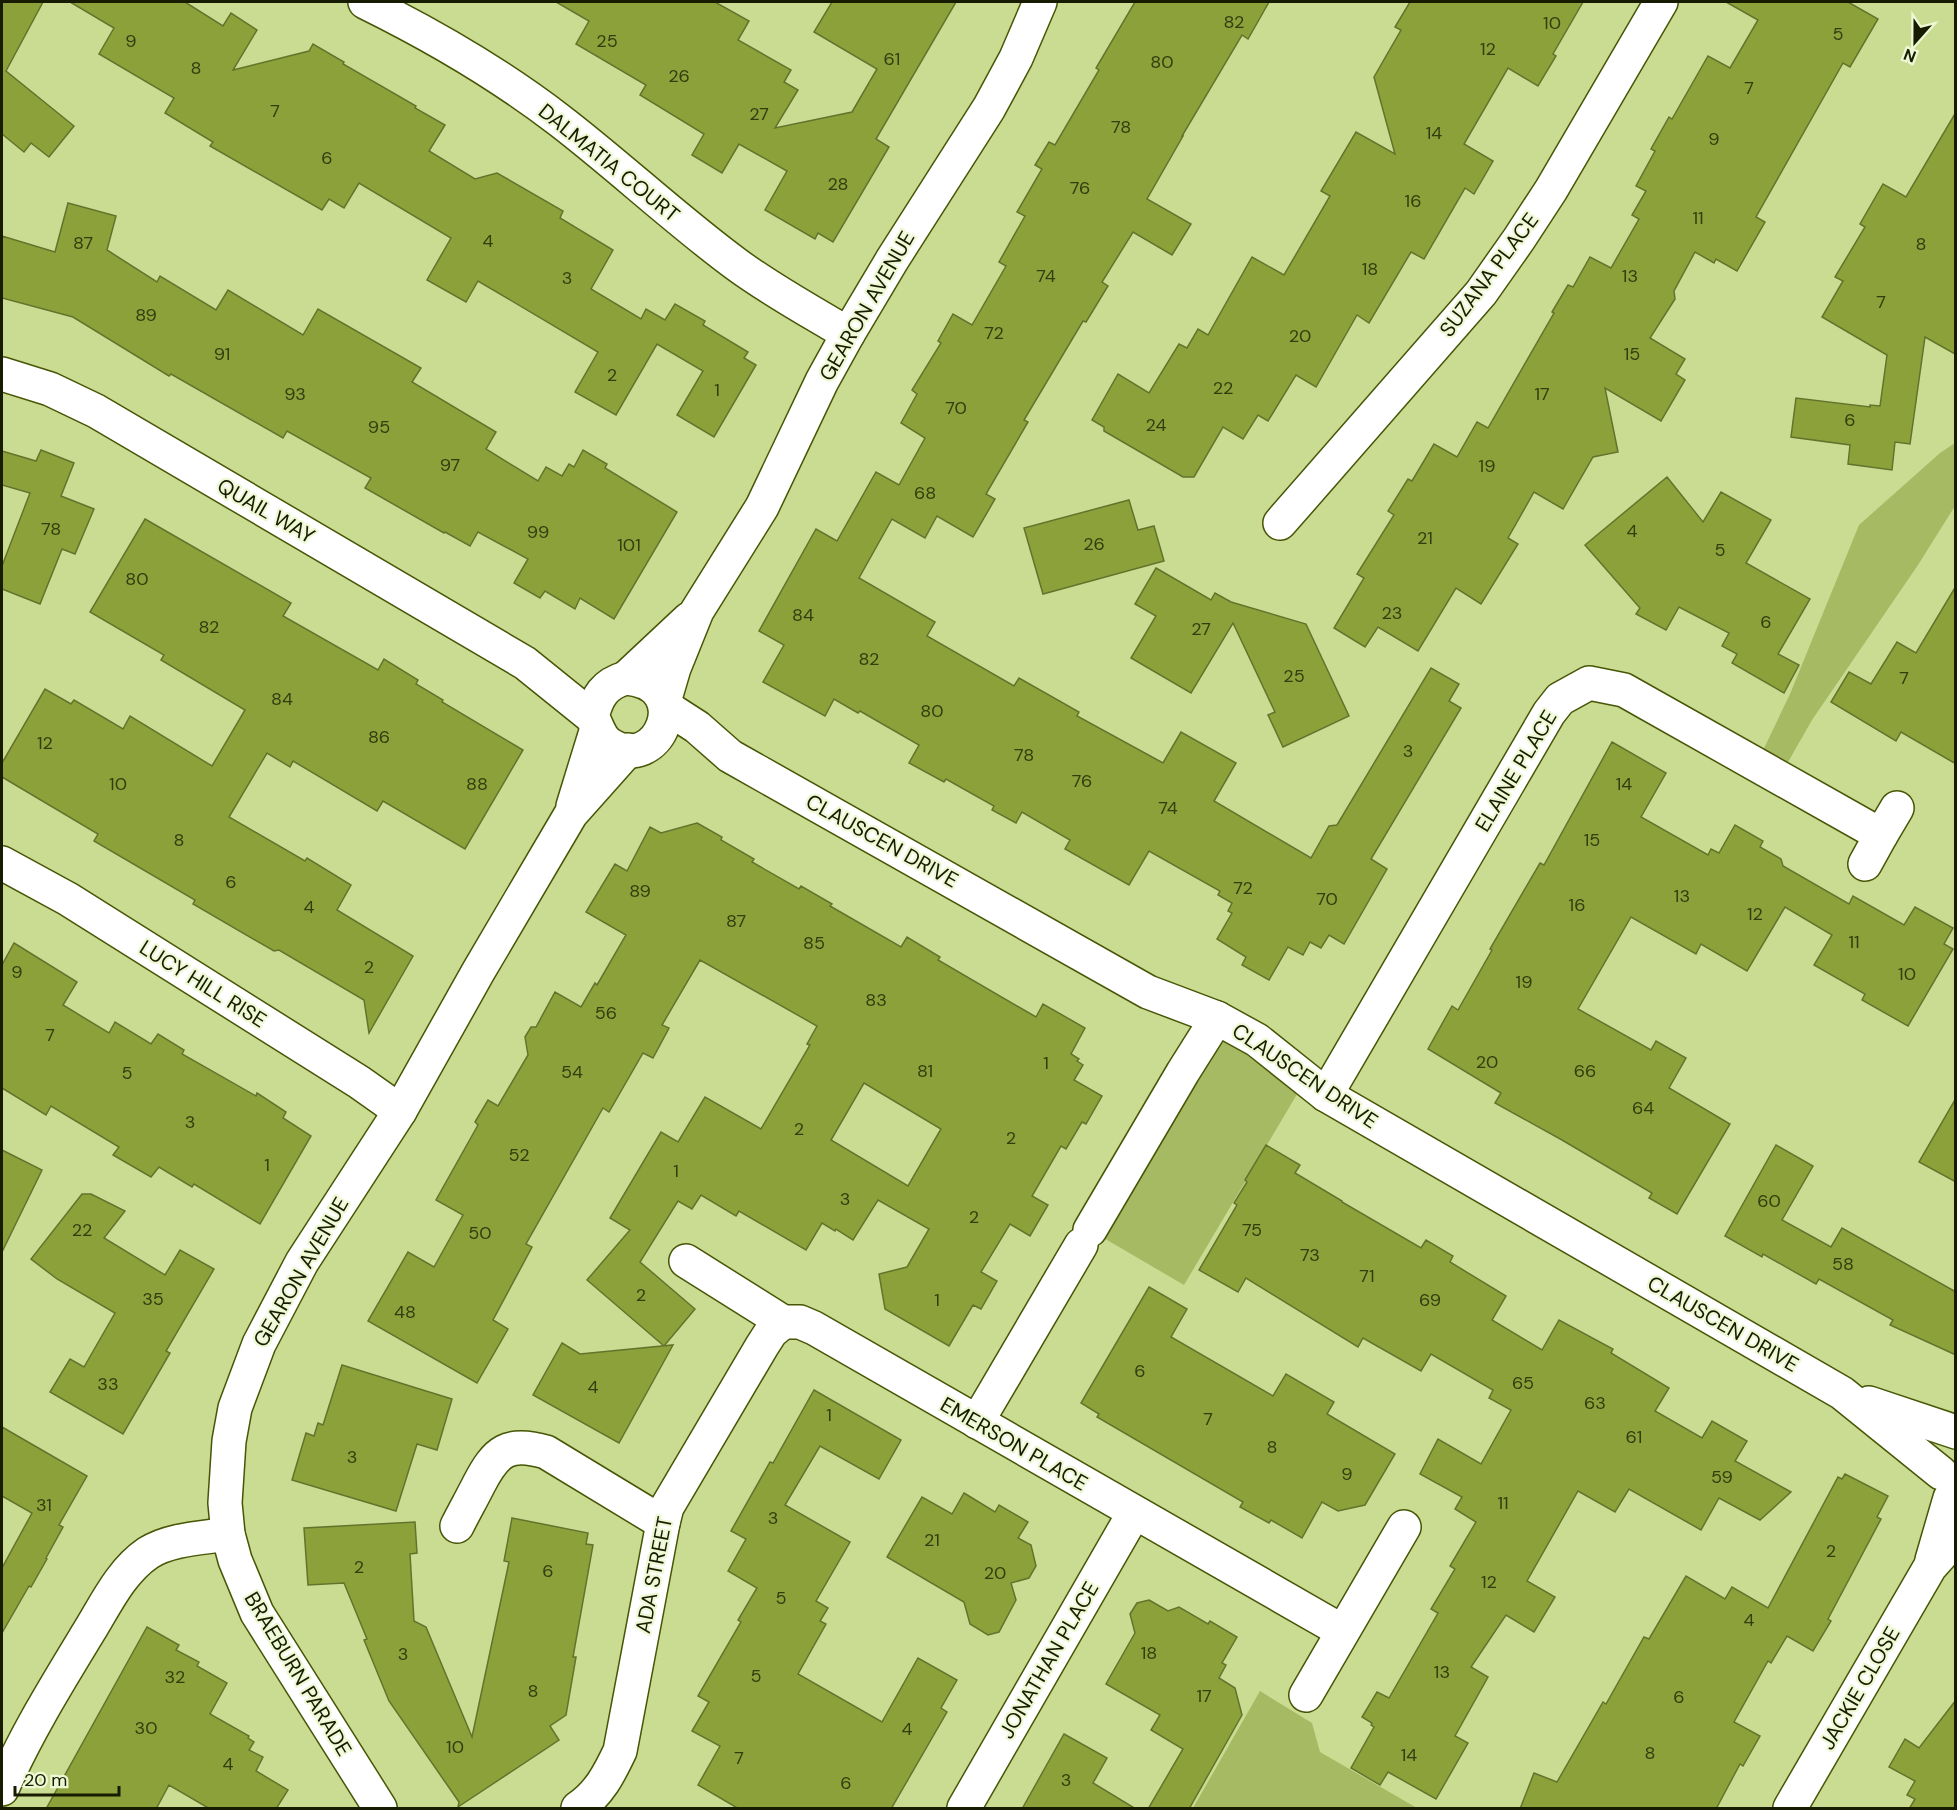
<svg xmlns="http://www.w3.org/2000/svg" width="1957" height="1810" font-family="'DM Sans',sans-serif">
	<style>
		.green { fill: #a6ba63 }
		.building { fill: #8ca13a; stroke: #64732c; stroke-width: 1.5; fill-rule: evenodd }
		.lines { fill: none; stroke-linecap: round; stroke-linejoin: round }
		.minor-casing { stroke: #475505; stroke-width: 36 }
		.minor { stroke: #fff; stroke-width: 33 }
		.labels { text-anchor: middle; stroke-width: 4.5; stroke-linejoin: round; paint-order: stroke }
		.number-label { font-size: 18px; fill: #343d0f }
		.street-label { font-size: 21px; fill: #171c01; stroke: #eef8d4 }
	</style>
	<rect width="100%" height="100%" fill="#c9dc92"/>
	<g class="green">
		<polygon points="1955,443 1955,506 1918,565 1812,720 1779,778 1756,765 1790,694 1859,525 1940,453"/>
		<polygon points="1217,1018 1306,1079 1184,1285 1090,1230"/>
		<polygon points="1260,1691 1312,1723 1320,1752 1417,1808 1193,1808"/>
	</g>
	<g class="building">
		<polygon points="2,2 43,2 6,71 74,126 49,157 31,143 24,152 2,134"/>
		<polygon points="70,2 185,2 223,26 231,13 257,30 233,70 309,51 313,44 344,62 343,64 416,106 415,108 445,125 429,151 475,179 497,173 563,211 560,218 613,250 591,289 641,319 646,309 665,320 675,304 705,321 703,325 748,352 744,358 756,365 714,437 677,415 703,371 657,344 616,415 575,392 598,352 478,281 466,302 427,280 451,238 359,183 344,208 329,199 322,210 210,146 213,142 165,113 174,98 99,54 114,28"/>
		<polygon points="556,2 715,2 749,21 738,40 791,70 784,82 798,90 775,128 852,112 877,69 814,32 832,2 956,2 876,139 889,147 833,242 818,233 815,239 765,210 787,171 739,144 722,173 692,155 704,134 640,95 646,85 576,44 589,21"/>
		<polygon points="1135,2 1269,2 1248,39 1242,35 1182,136 1183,136 1147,199 1191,224 1172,255 1133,232 1102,282 1108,286 1086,322 1083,321 1024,420 1028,422 986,494 995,499 973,537 937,516 925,538 892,519 859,578 935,622 927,636 1014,686 1019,678 1079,712 1077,716 1163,763 1181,732 1236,763 1214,801 1311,858 1329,826 1337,825 1431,668 1459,684 1449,701 1461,708 1371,859 1387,869 1344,944 1329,935 1321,948 1310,942 1303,955 1288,947 1269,980 1242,965 1246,957 1217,939 1232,913 1228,911 1232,903 1218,895 1220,891 1149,851 1129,885 1065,849 1070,840 1022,812 1016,823 992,810 994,806 946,779 944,782 909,763 919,745 860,711 858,713 834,699 825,716 763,682 784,645 759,631 816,529 837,541 876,472 899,485 925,438 901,423 917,394 912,390 941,343 938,341 953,314 972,325 1006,266 999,262 1025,216 1017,212 1042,169 1035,165 1049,142 1055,145 1099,70 1096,68"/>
		<polygon points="1410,2 1583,2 1553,54 1556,56 1538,86 1508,68 1464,144 1493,161 1474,194 1465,188 1424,259 1411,252 1369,323 1357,315 1316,387 1296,375 1268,421 1258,415 1243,439 1223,427 1194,477 1183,477 1104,431 1104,427 1092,420 1118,374 1149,393 1179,344 1187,348 1198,329 1208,335 1252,257 1284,275 1330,196 1321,191 1356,132 1395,154 1374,77 1401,30 1395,27"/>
		<polygon points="1726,2 1848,2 1878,19 1850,67 1843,63 1756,217 1765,222 1737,271 1716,259 1714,263 1695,252 1674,291 1675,299 1650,338 1685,359 1676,374 1685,380 1661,421 1605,388 1618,452 1593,457 1563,509 1534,492 1508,538 1518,544 1481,604 1456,588 1418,651 1378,627 1365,647 1334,628 1364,578 1357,574 1394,515 1388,511 1408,479 1412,481 1434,444 1457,457 1477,422 1488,428 1554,313 1552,312 1568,285 1573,287 1590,257 1611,268 1639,219 1632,215 1646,191 1636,186 1655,151 1651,149 1669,117 1672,119 1708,56 1730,68 1758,20"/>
		<polygon points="1956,112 1955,354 1925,337 1910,444 1895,442 1892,470 1848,464 1850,445 1791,437 1796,398 1870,407 1870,405 1880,406 1887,355 1822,317 1843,281 1835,277 1865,227 1860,224 1883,184 1906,197"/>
		<polygon points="68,203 116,216 107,250 157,282 160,276 216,310 228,290 303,335 318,309 421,368 412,382 496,432 486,449 538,481 546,467 562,476 569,464 574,467 583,450 607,464 605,468 677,512 614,619 580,598 575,609 545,591 540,598 514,583 528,559 478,532 470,546 445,532 444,533 365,488 371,478 287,431 283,438 171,374 169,376 73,317 2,298 2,236 55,252"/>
		<polygon points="41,450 74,463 61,496 94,509 75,554 62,549 40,604 2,589 2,566 30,493 2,485 2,451 36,461"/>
		<polygon points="1667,477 1703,522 1721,492 1771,520 1746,563 1810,599 1778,654 1799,665 1784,693 1732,663 1737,654 1722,646 1729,633 1679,607 1666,630 1636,614 1640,608 1585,545"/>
		<polygon points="1129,500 1138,530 1154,526 1164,561 1043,594 1024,528"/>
		<polygon points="145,519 291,603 283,616 378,670 384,659 418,680 416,684 443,700 442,702 523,750 465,849 383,801 377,811 293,761 290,767 267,753 229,817 305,861 307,858 351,885 337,910 413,956 369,1033 364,1000 279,950 274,951 193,904 195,900 94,841 98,834 2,777 2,763 45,689 71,704 74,700 123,729 130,716 212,766 245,710 161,660 164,655 90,612"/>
		<polygon points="1156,568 1211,600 1215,593 1231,602 1306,624 1349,716 1283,747 1268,715 1275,712 1233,623 1191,693 1131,658 1156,616 1135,604"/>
		<polygon points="1956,586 1956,764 1901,732 1896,741 1831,702 1849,672 1871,684 1897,642 1916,653"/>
		<polygon points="1612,742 1666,773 1641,817 1708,855 1711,849 1719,853 1735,825 1763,841 1760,847 1781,859 1783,866 1849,904 1853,896 1904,925 1915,907 1953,928 1944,944 1953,949 1908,1026 1862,1000 1865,994 1814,965 1832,935 1785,907 1747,971 1701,944 1696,954 1631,917 1578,1009 1651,1050 1656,1041 1686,1058 1669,1088 1730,1124 1677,1214 1649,1198 1652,1193 1562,1140 1495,1103 1501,1093 1428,1049 1452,1006 1458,1010 1492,950 1490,949 1540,863 1544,865"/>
		<path d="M697,823L722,837L721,840L754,859L752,862L799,889L801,886L832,904L830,906L901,947L907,937L940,957L938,960L1036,1017L1043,1004L1085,1028L1071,1054L1079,1059L1077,1061L1083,1065L1074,1080L1102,1096L1086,1124L1082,1122L1066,1149L1061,1146L1032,1196L1048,1205L1030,1236L1010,1224L981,1272L997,1281L981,1309L973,1305L949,1346L885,1309L879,1274L907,1267L929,1229L878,1200L853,1240L836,1229L835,1231L822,1223L806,1250L739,1211L736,1216L701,1195L692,1209L678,1201L640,1262L695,1309L664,1346L587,1280L630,1230L610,1218L661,1132L678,1142L705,1097L761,1129L810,1045L807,1044L817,1026L700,960L662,1025L669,1028L653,1058L643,1053L609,1112L603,1108L526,1244L532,1247L493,1320L508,1329L477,1383L368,1321L408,1252L434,1267L463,1215L436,1200L478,1125L475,1122L488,1100L498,1106L528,1055L525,1037L531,1027H536L555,992L581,1007L595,983L597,985L626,935L586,912L615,864L627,871L650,827L661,833ZM864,1083L941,1129L908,1186L831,1140Z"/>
		<polygon points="14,943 77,982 63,1005 109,1033 115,1022 151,1044 158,1034 184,1050 182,1054 256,1096 257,1093 286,1112 283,1118 311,1136 260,1224 194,1184 192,1187 159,1167 151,1177 113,1155 119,1147 51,1106 46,1115 2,1088 2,965"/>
		<polygon points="1956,1098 1956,1182 1919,1162"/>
		<polygon points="1266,1145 1300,1165 1295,1173 1342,1201 1342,1202 1421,1248 1426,1240 1453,1256 1450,1262 1506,1296 1492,1320 1542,1350 1559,1320 1613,1349 1611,1353 1669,1388 1655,1411 1702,1438 1712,1421 1747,1441 1735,1461 1791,1492 1760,1520 1719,1498 1701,1530 1629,1489 1615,1512 1578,1491 1527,1581 1555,1597 1534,1632 1506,1615 1471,1667 1488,1677 1455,1736 1468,1743 1436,1799 1388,1772 1380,1785 1351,1768 1374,1727 1371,1725 1372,1723 1362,1717 1377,1692 1389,1698 1438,1613 1431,1609 1455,1569 1450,1566 1476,1522 1455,1509 1462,1497 1420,1474 1438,1439 1481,1464 1511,1410 1489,1398 1493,1390 1431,1354 1421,1371 1363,1338 1358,1347 1246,1278 1238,1292 1199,1270 1237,1205 1234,1203 1247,1182 1245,1180"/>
		<polygon points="1776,1145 1813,1166 1782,1220 1831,1247 1842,1228 1956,1292 1956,1355 1890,1325 1893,1320 1819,1279 1816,1284 1763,1254 1762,1257 1725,1236"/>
		<polygon points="2,1150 42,1170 2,1252"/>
		<polygon points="82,1194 91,1194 125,1211 104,1238 165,1275 180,1250 214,1269 166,1351 170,1353 123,1434 50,1392 70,1359 84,1367 115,1313 57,1279 31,1259"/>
		<polygon points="1149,1287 1187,1309 1171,1337 1273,1396 1286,1374 1334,1402 1327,1414 1395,1454 1365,1505 1338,1511 1322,1502 1302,1538 1271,1520 1269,1523 1240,1507 1243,1502 1097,1417 1099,1414 1081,1403"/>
		<polygon points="562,1343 580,1354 673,1345 619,1443 533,1395"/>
		<polygon points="342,1365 452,1399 437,1450 417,1444 396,1511 292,1480 306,1433 314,1436 318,1423 323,1425"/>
		<polygon points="814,1390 901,1440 879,1479 820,1446 785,1505 850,1542 816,1601 828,1608 820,1621 826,1624 798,1674 882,1722 918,1658 957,1680 941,1708 947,1712 891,1809 739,1809 698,1785 720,1746 692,1731 709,1702 698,1696 741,1622 738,1620 757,1588 728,1571 746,1539 731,1531 770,1462 773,1463"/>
		<polygon points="2,1427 87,1476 59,1525 63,1527 46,1558 47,1559 31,1587 29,1586 2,1633 2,1568 32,1513 2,1496"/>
		<polygon points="1845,1474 1888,1496 1877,1517 1881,1519 1828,1619 1831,1621 1813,1651 1787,1636 1771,1663 1768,1661 1734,1722 1760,1736 1743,1766 1740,1764 1716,1809 1520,1809 1534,1773 1557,1782 1603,1702 1606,1704 1644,1637 1649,1639 1686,1576 1725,1599 1732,1587 1768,1608 1838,1477 1842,1479"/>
		<polygon points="964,1493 995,1512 999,1505 1028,1522 1018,1538 1031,1545 1036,1566 1029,1578 1011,1583 1016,1600 999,1632 988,1635 970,1624 964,1602 887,1557 922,1497 952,1514"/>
		<polygon points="512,1518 588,1533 586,1544 593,1545 573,1657 576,1657 566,1715 550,1726 559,1740 458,1807 459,1802 389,1701 364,1640 367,1639 344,1583 308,1585 304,1528 415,1522 417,1553 410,1554 414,1621 426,1627 472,1737 509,1562 504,1561"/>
		<polygon points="1149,1600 1168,1611 1179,1607 1208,1624 1210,1621 1237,1637 1222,1663 1226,1665 1219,1678 1235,1688 1242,1715 1189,1809 1148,1809 1183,1749 1151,1730 1160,1715 1106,1684 1135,1633 1130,1614 1137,1603"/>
		<polygon points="147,1627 179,1645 176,1650 199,1662 197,1666 227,1683 210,1714 249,1736 248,1738 254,1742 249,1750 263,1757 256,1771 288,1790 276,1809 210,1809 169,1785 156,1809 46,1809"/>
		<polygon points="1956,1700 1956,1809 1909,1809 1915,1799 1907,1795 1915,1781 1889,1767 1905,1739 1919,1748"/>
		<polygon points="1064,1734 1107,1758 1093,1783 1136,1809 1022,1809"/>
	</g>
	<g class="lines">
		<defs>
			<g id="minor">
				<path d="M365,2C432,35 499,74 559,120C619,166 675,219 736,264C771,290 810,311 848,334"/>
				<polyline points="2,374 50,389 96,411 525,663 592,717"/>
				<polyline points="1280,523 1481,293 1519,239 1551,190 1661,2"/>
				<path d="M626,678C698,684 658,777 609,744C599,737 598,726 592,717C597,697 604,684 626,678Z"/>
				<polyline points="626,678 689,619"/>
				<polyline points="664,702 674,668 697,611 762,507 822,381 848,334 892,260 989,108 1016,58 1040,2"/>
				<polyline points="666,707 697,727 730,756 1148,992 1217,1018 1257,1040 1326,1095 1842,1393 1941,1473"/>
				<polyline points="573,806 597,728"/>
				<polyline points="1881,835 1897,808"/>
				<polyline points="2,863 68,899 359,1082 400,1111"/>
				<polyline points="1326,1095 1549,713 1560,699 1589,683 1624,690 1881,835 1865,864"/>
				<polyline points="1090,1230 1183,1072 1217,1018"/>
				<polyline points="686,1261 783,1322 800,1322 814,1328 1342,1631"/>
				<polyline points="1869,1403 1956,1432"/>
				<polyline points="977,1422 1081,1245"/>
				<path d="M457,1526C464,1512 472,1498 479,1484C496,1451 508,1441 546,1452L663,1523"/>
				<polyline points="1932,1560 1950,1498"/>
				<polyline points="1306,1695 1404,1527"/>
				<path d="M2,1789C26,1734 57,1684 88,1633C105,1606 120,1572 148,1553C170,1539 202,1538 228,1534"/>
				<polyline points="380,1808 257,1613 235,1560 228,1534 225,1503 229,1441 235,1408 259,1344 302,1262 400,1111 478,972 571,814 628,750"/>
				<path d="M578,1808C599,1794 609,1774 620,1751L663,1523L667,1507L762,1346L771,1332L783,1322"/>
				<polyline points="964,1808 1134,1513"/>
				<polyline points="1790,1808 1930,1567 1956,1538"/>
			</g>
		</defs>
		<use href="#minor" class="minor-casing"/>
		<use href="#minor" class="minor"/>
	</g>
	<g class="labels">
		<g class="number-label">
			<text x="1234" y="28">82</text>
			<text x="1552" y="29">10</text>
			<text x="1838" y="40">5</text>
			<text x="131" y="47">9</text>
			<text x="607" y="47">25</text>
			<text x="1488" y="55">12</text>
			<text x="892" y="65">61</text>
			<text x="1162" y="68">80</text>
			<text x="196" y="74">8</text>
			<text x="679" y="82">26</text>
			<text x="1749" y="94">7</text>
			<text x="275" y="117">7</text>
			<text x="759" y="120">27</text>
			<text x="1121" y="133">78</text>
			<text x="1434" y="139">14</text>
			<text x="1714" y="145">9</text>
			<text x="327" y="164">6</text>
			<text x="838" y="190">28</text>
			<text x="1080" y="194">76</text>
			<text x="1413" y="207">16</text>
			<text x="1698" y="224">11</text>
			<text x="488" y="247">4</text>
			<text x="83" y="249">87</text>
			<text x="1921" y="250">8</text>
			<text x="1370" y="275">18</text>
			<text x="1046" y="282">74</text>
			<text x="1630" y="282">13</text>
			<text x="567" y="284">3</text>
			<text x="1881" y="308">7</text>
			<text x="146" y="321">89</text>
			<text x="994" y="339">72</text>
			<text x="1300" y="342">20</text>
			<text x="222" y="360">91</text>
			<text x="1632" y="360">15</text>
			<text x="612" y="381">2</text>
			<text x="1223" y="394">22</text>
			<text x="717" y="396">1</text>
			<text x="295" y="400">93</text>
			<text x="1542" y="400">17</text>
			<text x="956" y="414">70</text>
			<text x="1850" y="426">6</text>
			<text x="1156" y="431">24</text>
			<text x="379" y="433">95</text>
			<text x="450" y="471">97</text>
			<text x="1487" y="472">19</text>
			<text x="925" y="499">68</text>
			<text x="51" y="535">78</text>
			<text x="1632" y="537">4</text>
			<text x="538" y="538">99</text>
			<text x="1425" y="544">21</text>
			<text x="1094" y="550">26</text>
			<text x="629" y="551">101</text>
			<text x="1720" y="556">5</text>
			<text x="137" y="585">80</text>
			<text x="1392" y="619">23</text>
			<text x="803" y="621">84</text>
			<text x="1766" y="628">6</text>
			<text x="209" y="633">82</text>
			<text x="1201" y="635">27</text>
			<text x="869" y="665">82</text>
			<text x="1294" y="682">25</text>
			<text x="1904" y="684">7</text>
			<text x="282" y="705">84</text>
			<text x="932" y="717">80</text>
			<text x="379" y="743">86</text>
			<text x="45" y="749">12</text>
			<text x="1408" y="757">3</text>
			<text x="1024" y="761">78</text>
			<text x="1082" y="787">76</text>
			<text x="118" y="790">10</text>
			<text x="477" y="790">88</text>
			<text x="1624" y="790">14</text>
			<text x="1168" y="814">74</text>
			<text x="179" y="846">8</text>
			<text x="1592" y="846">15</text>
			<text x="231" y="888">6</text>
			<text x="1243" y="894">72</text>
			<text x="640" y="897">89</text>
			<text x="1682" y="902">13</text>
			<text x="1327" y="905">70</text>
			<text x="1577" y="911">16</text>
			<text x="309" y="913">4</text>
			<text x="1755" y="920">12</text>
			<text x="736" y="927">87</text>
			<text x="1854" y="948">11</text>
			<text x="814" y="949">85</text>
			<text x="369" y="973">2</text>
			<text x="17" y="978">9</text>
			<text x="1907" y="980">10</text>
			<text x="1524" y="988">19</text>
			<text x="876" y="1006">83</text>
			<text x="606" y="1019">56</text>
			<text x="50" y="1041">7</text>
			<text x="1487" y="1068">20</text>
			<text x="1046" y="1069">1</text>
			<text x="925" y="1077">81</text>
			<text x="1585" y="1077">66</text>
			<text x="572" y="1078">54</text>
			<text x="127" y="1079">5</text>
			<text x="1643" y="1114">64</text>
			<text x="190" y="1128">3</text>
			<text x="799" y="1135">2</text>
			<text x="1011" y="1144">2</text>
			<text x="519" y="1161">52</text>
			<text x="267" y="1171">1</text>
			<text x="676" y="1177">1</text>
			<text x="845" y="1205">3</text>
			<text x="1769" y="1207">60</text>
			<text x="974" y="1223">2</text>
			<text x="82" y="1236">22</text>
			<text x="1252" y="1236">75</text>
			<text x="480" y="1239">50</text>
			<text x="1310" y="1261">73</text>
			<text x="1843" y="1270">58</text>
			<text x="1367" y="1282">71</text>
			<text x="641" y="1301">2</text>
			<text x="153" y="1305">35</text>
			<text x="937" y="1306">1</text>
			<text x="1430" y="1306">69</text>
			<text x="405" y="1318">48</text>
			<text x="1140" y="1377">6</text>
			<text x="1523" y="1389">65</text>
			<text x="108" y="1390">33</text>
			<text x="593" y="1393">4</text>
			<text x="1595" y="1409">63</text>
			<text x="829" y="1421">1</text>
			<text x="1208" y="1425">7</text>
			<text x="1634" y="1443">61</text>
			<text x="1272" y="1453">8</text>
			<text x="352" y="1463">3</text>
			<text x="1347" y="1480">9</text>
			<text x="1722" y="1483">59</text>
			<text x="1503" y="1509">11</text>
			<text x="44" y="1511">31</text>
			<text x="773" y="1524">3</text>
			<text x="932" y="1546">21</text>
			<text x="1831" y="1557">2</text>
			<text x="359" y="1573">2</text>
			<text x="548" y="1577">6</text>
			<text x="995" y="1579">20</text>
			<text x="1489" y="1588">12</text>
			<text x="781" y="1604">5</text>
			<text x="1749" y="1626">4</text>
			<text x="1149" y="1659">18</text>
			<text x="403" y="1660">3</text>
			<text x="1442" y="1678">13</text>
			<text x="756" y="1682">5</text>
			<text x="175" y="1683">32</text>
			<text x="533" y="1697">8</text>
			<text x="1204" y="1702">17</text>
			<text x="1679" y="1703">6</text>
			<text x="146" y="1734">30</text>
			<text x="907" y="1735">4</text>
			<text x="455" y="1753">10</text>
			<text x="1650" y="1759">8</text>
			<text x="1409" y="1761">14</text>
			<text x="739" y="1764">7</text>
			<text x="228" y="1770">4</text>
			<text x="1066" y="1786">3</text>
			<text x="846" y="1789">6</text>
		</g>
		<g class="street-label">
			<text transform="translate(609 163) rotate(39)" y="7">DALMATIA COURT</text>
			<text transform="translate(1489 275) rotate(-53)" y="7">SUZANA PLACE</text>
			<text transform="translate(867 306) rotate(-60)" y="7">GEARON AVENUE</text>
			<text transform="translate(266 511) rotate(30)" y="7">QUAIL WAY</text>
			<text transform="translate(1516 771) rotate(-59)" y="7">ELAINE PLACE</text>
			<text transform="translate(882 841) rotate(29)" y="7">CLAUSCEN DRIVE</text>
			<text transform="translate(203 984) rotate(32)" y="7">LUCY HILL RISE</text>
			<text transform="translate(1305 1076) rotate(34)" y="7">CLAUSCEN DRIVE</text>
			<text transform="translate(301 1272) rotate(-60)" y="7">GEARON AVENUE</text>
			<text transform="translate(1723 1324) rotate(30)" y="7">CLAUSCEN DRIVE</text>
			<text transform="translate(1014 1444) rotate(30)" y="7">EMERSON PLACE</text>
			<text transform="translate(654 1575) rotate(-79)" y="7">ADA STREET</text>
			<text transform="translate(1049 1660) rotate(-60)" y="7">JONATHAN PLACE</text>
			<text transform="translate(298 1674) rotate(59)" y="7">BRAEBURN PARADE</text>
			<text transform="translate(1860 1688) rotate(-60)" y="7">JACKIE CLOSE</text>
		</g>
	</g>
	<rect width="1957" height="1810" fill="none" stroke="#171c01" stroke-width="6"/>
	<g transform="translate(1915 42) rotate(201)" stroke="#eef8d4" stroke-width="4.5" paint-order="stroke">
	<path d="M0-4.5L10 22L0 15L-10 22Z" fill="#171c01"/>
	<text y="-9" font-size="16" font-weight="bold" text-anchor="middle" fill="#171c01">N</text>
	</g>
	<path d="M15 1786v9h104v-9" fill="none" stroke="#171c01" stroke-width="3"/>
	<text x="24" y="1786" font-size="18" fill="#171c01" stroke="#eef8d4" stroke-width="4.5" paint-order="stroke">20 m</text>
</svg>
